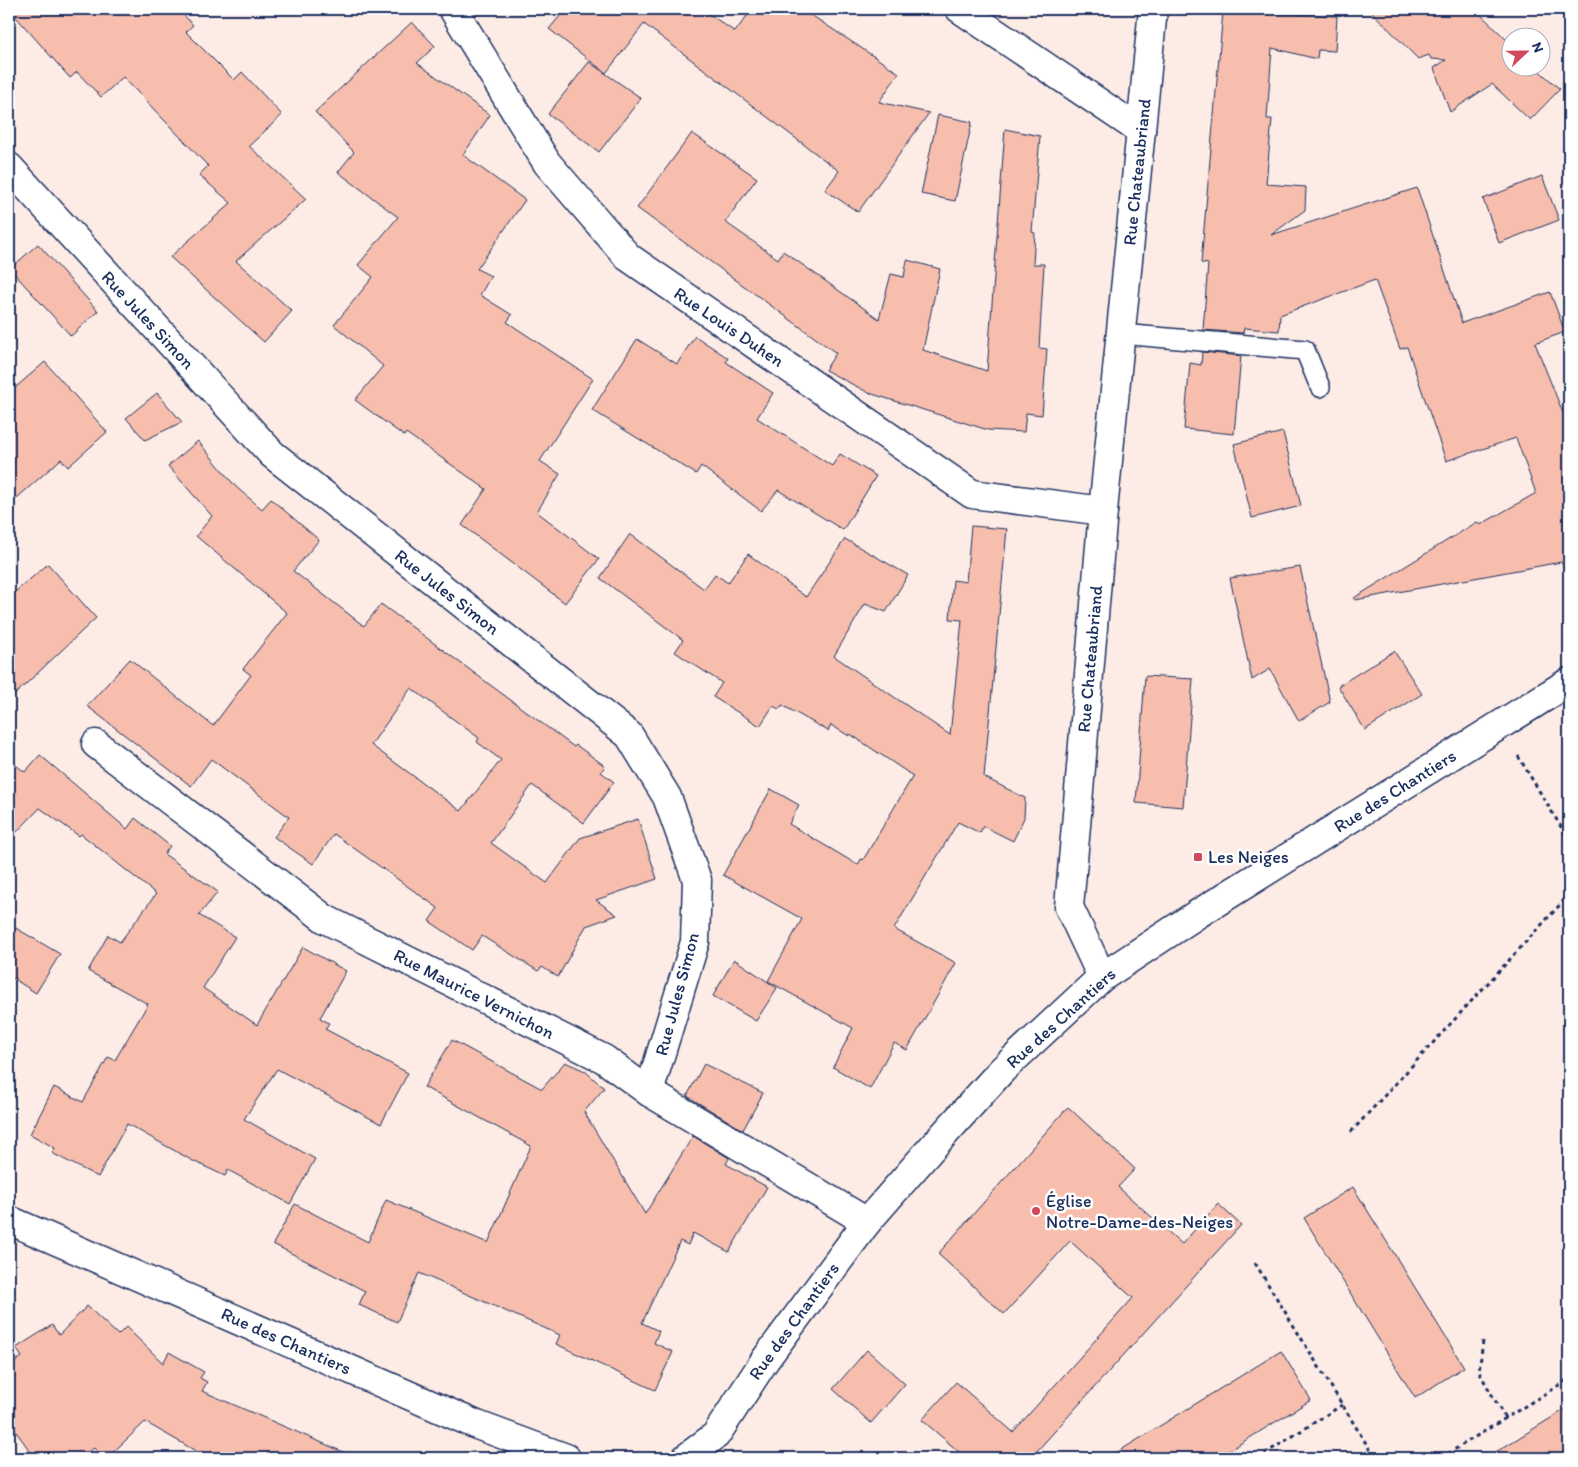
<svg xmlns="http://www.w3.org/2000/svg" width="1578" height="1467" font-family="Itim,sans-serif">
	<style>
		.building { fill: #f7bead; stroke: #1b2f5e; fill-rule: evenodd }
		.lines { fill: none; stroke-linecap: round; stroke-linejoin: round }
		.service-casing { stroke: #1b2f5e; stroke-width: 22 }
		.minor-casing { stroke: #1b2f5e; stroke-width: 31 }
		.path { stroke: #1b2f5e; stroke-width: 3; stroke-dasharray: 4 4; stroke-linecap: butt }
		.service { stroke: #fff; stroke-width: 19 }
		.minor { stroke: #fff; stroke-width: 28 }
		.poi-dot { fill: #d1495b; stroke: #fff; stroke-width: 2 }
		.labels { text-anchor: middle; stroke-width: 5; stroke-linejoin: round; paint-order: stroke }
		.street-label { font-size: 18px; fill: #1b2f5e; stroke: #fff }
		.poi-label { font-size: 18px; fill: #1b2f5e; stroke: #fff; text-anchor: start }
	</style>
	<rect width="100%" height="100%" fill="#fdece6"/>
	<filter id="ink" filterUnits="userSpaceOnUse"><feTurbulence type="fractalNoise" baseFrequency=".02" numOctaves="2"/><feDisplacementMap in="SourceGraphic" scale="10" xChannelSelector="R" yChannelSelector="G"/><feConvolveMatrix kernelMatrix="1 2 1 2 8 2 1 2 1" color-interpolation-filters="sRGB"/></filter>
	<g filter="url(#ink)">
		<g class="building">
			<polygon points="9,9 178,9 193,25 186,32 234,80 242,72 282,115 249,146 306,199 236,261 292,311 264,342 170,257 231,203 199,175 208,166 123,77 101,97 77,72 70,78"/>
			<polygon points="566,9 702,9 735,32 752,9 802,9 899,73 879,102 929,113 858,212 825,190 839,171 644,24 606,73 549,29"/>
			<polygon points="1369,9 1475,9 1510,43 1510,68 1536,68 1560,89 1530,120 1492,84 1450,112 1434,68 1446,60 1431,59 1429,55 1418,59"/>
			<polygon points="1223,11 1337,16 1335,51 1318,50 1317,59 1272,48 1267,119 1272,119 1266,184 1306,187 1305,210 1271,235 1417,188 1462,323 1550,292 1565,332 1535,343 1569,428 1569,573 1566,573 1561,562 1355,600 1354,598 1477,522 1480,525 1536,493 1516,438 1446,461 1407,347 1400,349 1375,280 1280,315 1279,331 1244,328 1243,333 1203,330 1208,264 1201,263"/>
			<polygon points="412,22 435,46 417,63 490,115 463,155 525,200 477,269 491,276 480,295 512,315 507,322 593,379 540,461 560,474 537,512 599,559 565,603 462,525 486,489 406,433 404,436 355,400 383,366 334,325 373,277 358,265 398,217 338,172 354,152 315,112"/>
			<polygon points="589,62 641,98 599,152 548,114"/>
			<polygon points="938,115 972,122 955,201 921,194"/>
			<polygon points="1005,129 1040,136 1032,232 1035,233 1033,264 1044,264 1039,348 1047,349 1042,415 1026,413 1024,432 988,430 869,393 825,370 836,353 637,208 692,133 757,178 725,222 778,259 783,251 879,319 891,274 904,277 907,260 940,269 923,350 987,371"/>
			<polygon points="1542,176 1559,220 1499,243 1483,199"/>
			<polygon points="38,244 98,311 71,336 10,269"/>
			<polygon points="695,336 728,358 726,362 773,393 757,418 832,466 840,454 876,476 843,530 778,490 761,511 701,466 696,474 592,410 637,339 677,364"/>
			<polygon points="1202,352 1241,356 1234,434 1184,429 1190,363 1201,365"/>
			<polygon points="45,362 107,432 68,467 61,459 9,505 9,393"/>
			<polygon points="157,393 182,422 145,440 126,418"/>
			<polygon points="1283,432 1301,506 1252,518 1234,444"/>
			<path d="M198,441L236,487L262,509L271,499L319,540L293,571L364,626L381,604L574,747L576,745L605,766L601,772L614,782L584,823L532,785L491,843L547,883L580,838L638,819L657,879L596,900L617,915L586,926L558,977L542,967L538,971L482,936L472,950L429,921L438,908L334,834L313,864L274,837L289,817L211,759L191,786L87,706L130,659L213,726L251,675L243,669L287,613L196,536L212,516L168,466ZM411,688L479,738L477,742L501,760L461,811L371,745Z"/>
			<polygon points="971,526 1007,529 984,777 1025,798 1024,818 1013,841 983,826 980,833 958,822 894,929 956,963 907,1050 894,1043 870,1089 833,1067 853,1028 768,981 802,919 723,875 771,789 799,805 789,824 858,865 861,859 863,860 913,776 850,734 849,736 831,725 828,731 782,705 779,709 773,706 760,726 713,697 722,683 675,652 683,640 600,578 630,534 704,589 715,574 728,583 748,554 806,597 845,539 908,575 886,612 865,604 834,656 950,735 962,620 950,619 953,580 966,582"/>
			<polygon points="48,564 96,618 9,700 9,597"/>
			<polygon points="1300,567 1330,702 1299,721 1270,669 1252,680 1230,578"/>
			<polygon points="1394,651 1422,694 1365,730 1338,686"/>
			<polygon points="1145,676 1193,679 1183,807 1136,803"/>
			<polygon points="40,755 127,829 135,818 170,846 164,854 218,892 199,915 235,937 203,988 257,1025 303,947 346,971 320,1018 329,1023 325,1029 408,1073 381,1124 277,1069 244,1119 315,1159 290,1204 228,1170 225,1176 193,1161 127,1124 98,1177 52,1153 55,1148 30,1134 54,1087 83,1102 108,1057 115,1060 148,1004 88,971 108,935 120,942 156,894 81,834 79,836 40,808 9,840 9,760 25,772"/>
			<polygon points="9,924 60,954 36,993 9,976"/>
			<polygon points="734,959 777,988 756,1021 713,996"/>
			<polygon points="452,1040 542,1089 565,1062 585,1071 604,1088 584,1112 645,1214 693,1136 729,1158 726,1164 767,1187 729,1252 693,1233 688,1245 680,1241 642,1323 659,1331 654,1343 673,1352 655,1390 556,1344 560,1335 419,1273 397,1322 359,1305 365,1291 273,1244 295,1204 368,1242 386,1200 488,1243 531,1146 424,1087"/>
			<polygon points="704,1064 763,1093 743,1130 687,1096"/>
			<polygon points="1068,1107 1135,1169 1118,1187 1182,1244 1218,1204 1241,1225 1036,1452 1043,1458 966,1458 922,1420 956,1382 1013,1432 1133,1298 1070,1241 1004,1314 938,1254"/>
			<polygon points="1353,1187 1464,1367 1415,1398 1304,1218"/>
			<polygon points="87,1306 118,1335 126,1327 163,1363 169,1352 204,1372 200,1378 207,1382 202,1391 357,1458 208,1458 145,1422 107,1458 104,1458 94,1448 80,1458 35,1458 9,1422 9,1366 22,1357 16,1348 52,1325 59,1335"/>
			<polygon points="867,1350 905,1384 871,1423 833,1389"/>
			<polygon points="1281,1351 1311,1400 1217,1458 1108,1458"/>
			<polygon points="1569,1407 1569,1458 1486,1458"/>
		</g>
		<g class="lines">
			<defs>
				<polyline id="service" points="1121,334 1305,350 1320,387"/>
				<g id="minor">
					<polyline points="453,9 547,163 628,257 972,494 1103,511"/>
					<polyline points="960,9 1141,131"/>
					<polyline points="9,167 272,454 629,735 667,797 697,880 695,942 649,1092"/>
					<polyline points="96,744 325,919 604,1059 649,1092 867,1222"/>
					<polyline points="1102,977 1069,907 1103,511 1153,9"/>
					<polyline points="9,1220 477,1425 566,1458"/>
					<polyline points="686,1458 716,1435 765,1360 867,1222 929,1151 1002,1070 1102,977 1196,915 1569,682"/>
				</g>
			</defs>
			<use href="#service" class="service-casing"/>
			<use href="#minor" class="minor-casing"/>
			<g class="path">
				<polyline points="1518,756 1569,840"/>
				<polyline points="1351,1132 1569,895"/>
				<polyline points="1255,1263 1375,1458"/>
				<polyline points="1483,1341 1479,1372 1505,1418"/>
				<polyline points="1258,1458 1342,1405"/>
				<polyline points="1441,1458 1569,1379"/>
			</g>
			<use href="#service" class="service"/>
			<use href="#minor" class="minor"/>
		</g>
	</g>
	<g class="poi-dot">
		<rect x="1193" y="852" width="10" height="10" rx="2.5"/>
		<circle cx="1036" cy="1211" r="5"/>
	</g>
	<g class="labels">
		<g class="street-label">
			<text transform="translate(1137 172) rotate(-84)" y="6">Rue Chateaubriand</text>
			<text transform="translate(148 320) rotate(47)" y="6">Rue Jules Simon</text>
			<text transform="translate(729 327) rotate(34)" y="6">Rue Louis Duhen</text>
			<text transform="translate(447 592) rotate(38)" y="6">Rue Jules Simon</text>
			<text transform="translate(1090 659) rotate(-85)" y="6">Rue Chateaubriand</text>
			<text transform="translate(1395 791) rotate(-32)" y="6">Rue des Chantiers</text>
			<text transform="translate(474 994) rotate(27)" y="6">Rue Maurice Vernichon</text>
			<text transform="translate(677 994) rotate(-75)" y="6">Rue Jules Simon</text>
			<text transform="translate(1061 1018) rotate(-42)" y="6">Rue des Chantiers</text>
			<text transform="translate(794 1321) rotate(-54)" y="6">Rue des Chantiers</text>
			<text transform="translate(286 1341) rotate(24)" y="6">Rue des Chantiers</text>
		</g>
		<g class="poi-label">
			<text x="1208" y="863">Les Neiges</text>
			<text x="1046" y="1207">Église<tspan x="1046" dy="21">Notre-Dame-des-Neiges</tspan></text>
		</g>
	</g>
	<rect width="1578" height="1467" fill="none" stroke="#fff" stroke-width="30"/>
	<rect x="15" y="15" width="1548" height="1437" fill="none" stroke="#1b2f5e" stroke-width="2" filter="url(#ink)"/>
	<g transform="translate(1526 52) rotate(68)"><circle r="24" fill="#ffffff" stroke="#a4acbf"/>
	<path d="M0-4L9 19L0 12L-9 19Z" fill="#d1495b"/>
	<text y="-8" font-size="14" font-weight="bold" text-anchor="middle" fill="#1b2f5e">N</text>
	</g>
</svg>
